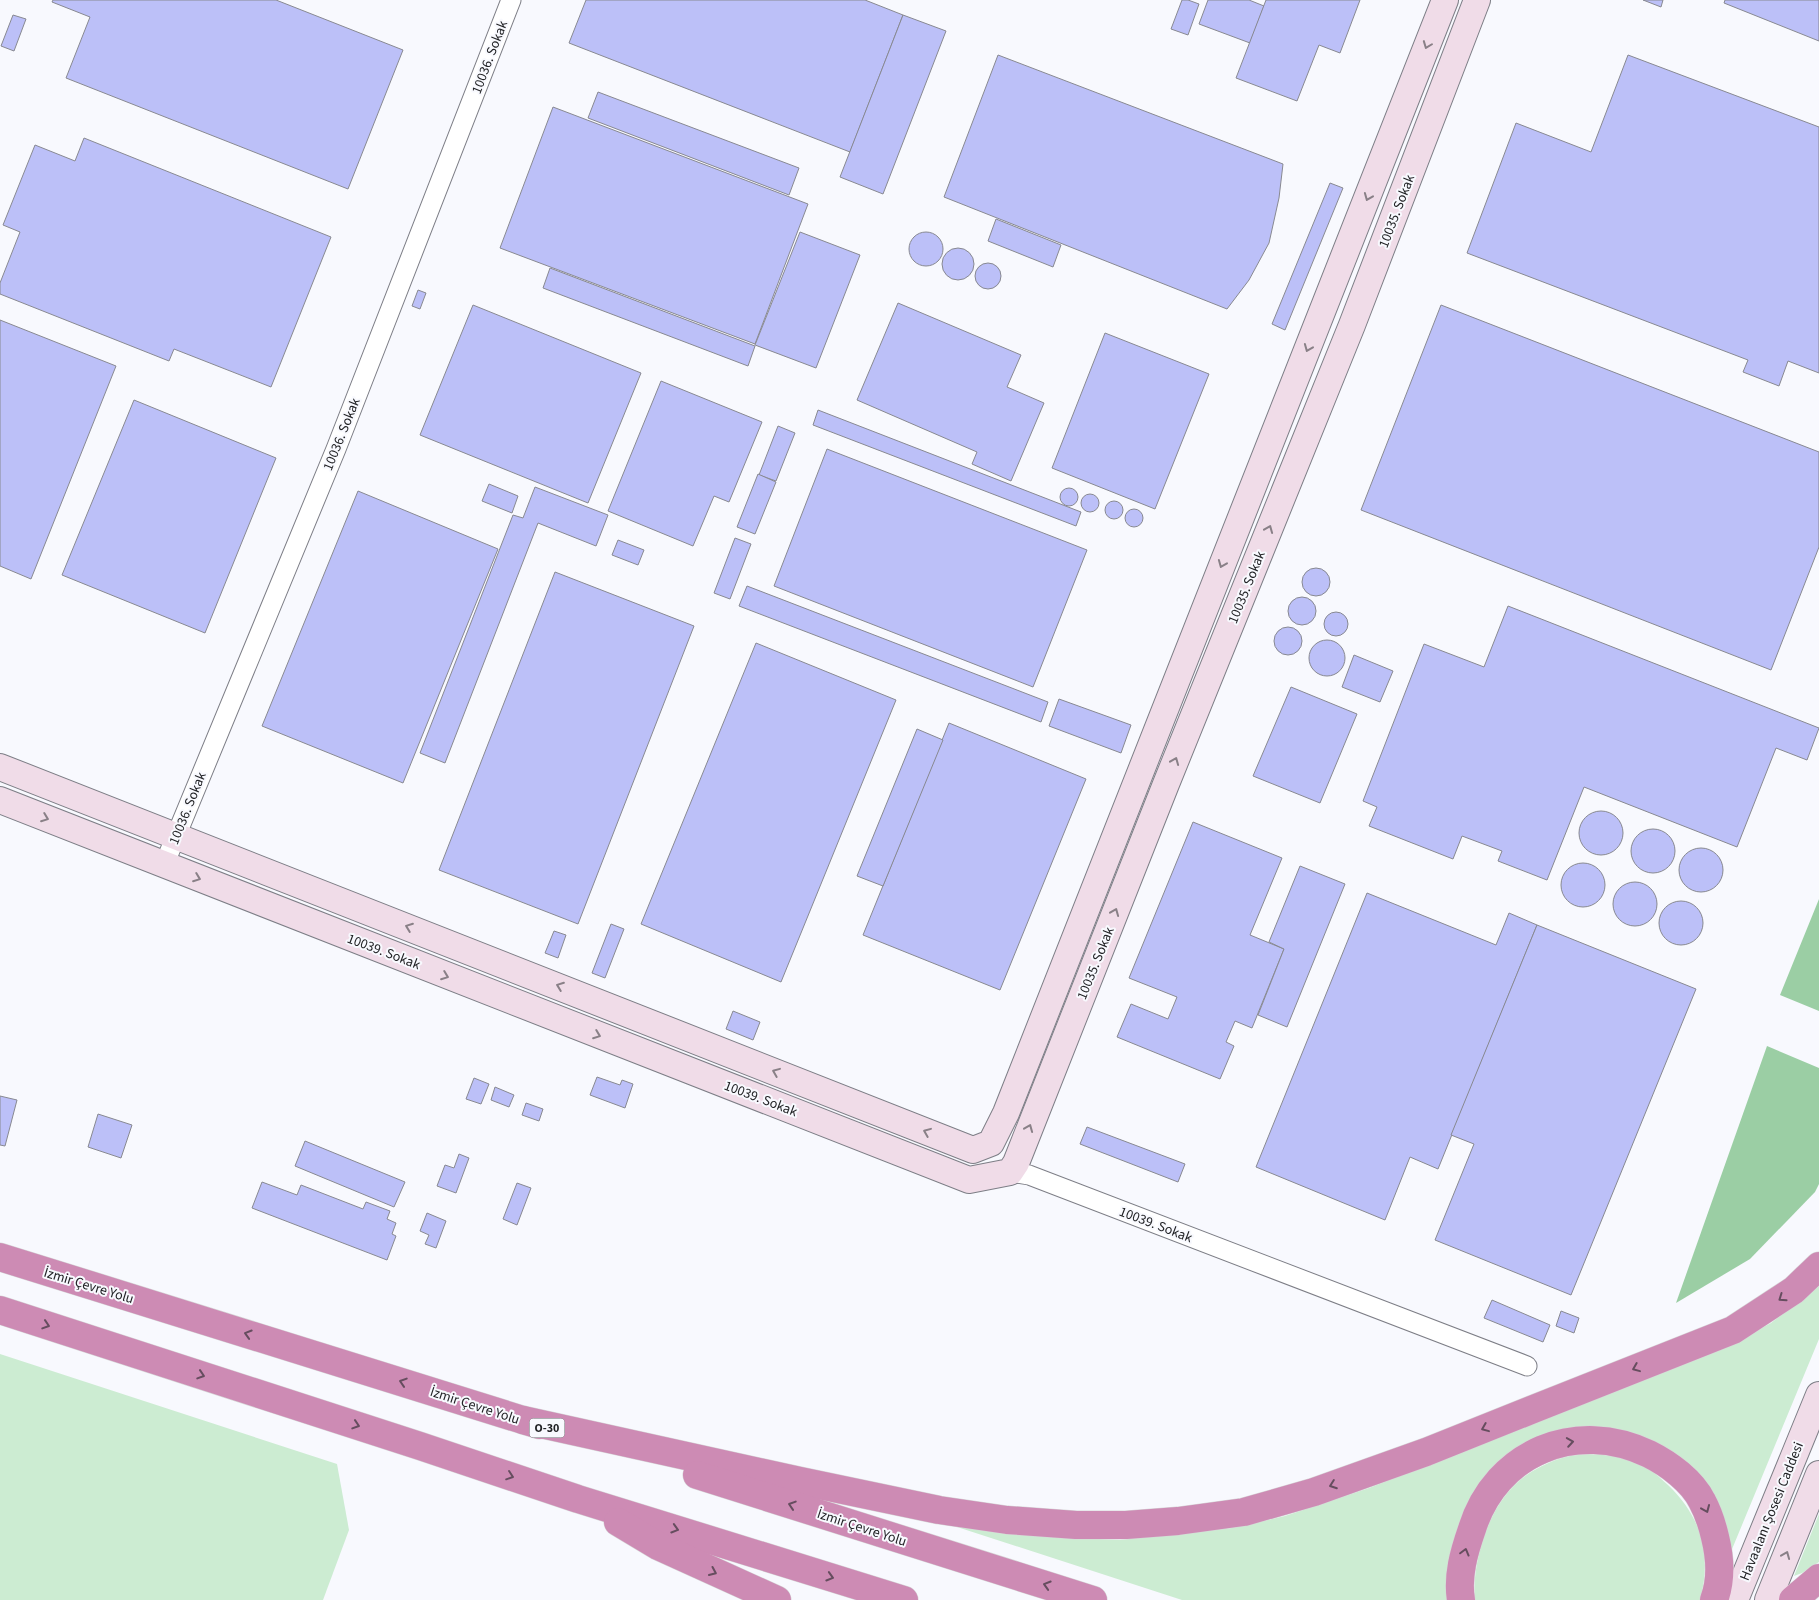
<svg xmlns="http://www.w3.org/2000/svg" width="1819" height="1600" font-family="'Source Sans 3',sans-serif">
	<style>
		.green { fill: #ccecd2 }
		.forest { fill: #9bcea4 }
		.building { fill: #bcc0f8; stroke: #888991 }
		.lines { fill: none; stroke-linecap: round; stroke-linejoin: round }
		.street-casing { stroke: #7d7e86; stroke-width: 21 }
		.secondary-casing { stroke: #7d7e86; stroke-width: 28 }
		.highway-casing { stroke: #d7d7d8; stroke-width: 29 }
		.street { stroke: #fff; stroke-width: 19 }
		.secondary { stroke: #f0dce8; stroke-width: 26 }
		.highway { stroke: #cd8bb4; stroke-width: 28 }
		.oneway { stroke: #898087 }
		.oneway2 { stroke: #664d5f }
		.labels { text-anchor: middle; stroke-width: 4; stroke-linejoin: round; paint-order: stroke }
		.shield { fill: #f8f9fe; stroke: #626367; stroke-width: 1 }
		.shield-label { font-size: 12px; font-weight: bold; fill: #222326 }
		.street-label { font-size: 14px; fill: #222326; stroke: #f8f9fe }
	</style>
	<rect width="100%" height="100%" fill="#f8f9fe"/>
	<g class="green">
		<polygon points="1819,1286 1819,1339 1730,1554 1664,1447 1640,1436 1612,1428 1582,1427 1544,1436 1507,1457 1484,1478 1469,1501 1458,1527 1447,1600 1182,1600 954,1526 1056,1537 1120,1540 1232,1528 1285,1516 1369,1488 1726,1347 1771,1323"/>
		<polygon points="0,1354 337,1464 349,1530 323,1600 0,1600"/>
		<path d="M1589,1454C1606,1455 1622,1456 1638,1463C1649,1467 1659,1477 1668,1485C1702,1517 1712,1556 1700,1600H1475C1473,1580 1477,1559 1483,1540C1496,1498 1520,1471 1562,1458C1571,1455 1580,1455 1589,1454Z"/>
		<polygon points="1819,1514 1819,1562 1802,1573 1794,1576"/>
	</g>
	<g class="forest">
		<polygon points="1819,899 1819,1011 1780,995"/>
		<polygon points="1767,1046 1819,1068 1819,1184 1815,1192 1750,1259 1676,1303"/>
	</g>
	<g class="building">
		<polygon points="53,0 276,0 403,50 348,189 66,78 90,17 52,2"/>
		<polygon points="586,0 865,0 903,15 850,152 569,43"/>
		<polygon points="1182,0 1188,0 1199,4 1188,35 1171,29"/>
		<polygon points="1208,0 1249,0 1264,6 1250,43 1199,24"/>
		<polygon points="1266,0 1360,0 1340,53 1319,45 1297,101 1236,78"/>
		<polygon points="1643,0 1663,0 1661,7"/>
		<polygon points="1725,0 1819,0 1819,41 1724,3"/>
		<polygon points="13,15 26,19 14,51 1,46"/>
		<polygon points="903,15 946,31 883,194 840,177"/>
		<polygon points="998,55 1283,164 1279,198 1269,243 1249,280 1227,309 944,197"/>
		<polygon points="1628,55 1819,127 1819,373 1788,361 1779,386 1743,372 1748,360 1467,253 1516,123 1591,152"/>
		<polygon points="598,92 799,168 789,195 588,118"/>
		<polygon points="553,107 808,204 755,344 500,248"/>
		<polygon points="84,138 331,237 271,387 174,349 169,361 0,294 0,283 20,232 3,225 35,145 75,161"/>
		<polygon points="1330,183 1343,188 1285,330 1272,324"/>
		<polygon points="996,219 1061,245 1053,267 988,241"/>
		<polygon points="800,232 860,255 816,368 755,345"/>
		<circle cx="926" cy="249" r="17"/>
		<circle cx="958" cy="264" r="16"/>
		<circle cx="988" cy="276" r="13"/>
		<polygon points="550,268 755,346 748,366 543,288"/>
		<polygon points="418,290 426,293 420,309 412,306"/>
		<polygon points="898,303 1021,355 1007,387 1044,403 1011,481 972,464 977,452 857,400"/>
		<polygon points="473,305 641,373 588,503 420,435"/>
		<polygon points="1441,305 1819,452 1819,547 1771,670 1361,510"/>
		<polygon points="0,320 116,366 31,579 0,566"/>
		<polygon points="1105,333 1209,374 1155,509 1052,468"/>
		<polygon points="661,381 762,422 729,502 714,496 693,546 608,511"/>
		<polygon points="134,400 276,458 205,633 62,575"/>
		<polygon points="818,410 1081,512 1076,526 813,425"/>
		<polygon points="778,426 795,433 776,481 759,475"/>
		<polygon points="827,449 1087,550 1033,687 774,586"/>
		<polygon points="758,474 776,482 755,534 737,527"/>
		<polygon points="489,484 518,496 512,513 482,501"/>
		<polygon points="535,487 608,515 596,546 538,523 445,763 420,753 513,515 523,518"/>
		<circle cx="1069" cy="497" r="9"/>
		<polygon points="358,491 498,549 403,783 262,726"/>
		<circle cx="1090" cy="503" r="9"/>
		<circle cx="1114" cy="510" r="9"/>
		<circle cx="1134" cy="518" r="9"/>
		<polygon points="735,538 751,544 730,599 714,593"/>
		<polygon points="618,540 644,550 638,565 612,555"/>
		<circle cx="1316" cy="582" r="14"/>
		<polygon points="555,572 694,626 578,924 439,870"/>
		<polygon points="747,586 1048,702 1041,722 739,606"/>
		<circle cx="1302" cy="611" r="14"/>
		<polygon points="1508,606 1819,728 1807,760 1776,748 1737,847 1584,787 1547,880 1498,861 1502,851 1462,836 1453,859 1369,826 1377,807 1363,801 1424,644 1484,667"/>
		<circle cx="1336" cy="624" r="12"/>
		<circle cx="1288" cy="641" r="14"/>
		<circle cx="1327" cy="658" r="18"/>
		<polygon points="756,643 896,700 781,982 641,924"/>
		<polygon points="1354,655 1393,671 1380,702 1342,687"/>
		<polygon points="1291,687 1357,714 1320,803 1253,776"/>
		<polygon points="1059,699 1131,725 1121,753 1049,726"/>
		<polygon points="949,723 1086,779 1000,990 863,935"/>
		<polygon points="917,729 943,740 883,886 857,876"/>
		<circle cx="1601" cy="833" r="22"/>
		<polygon points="1193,822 1282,858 1250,935 1284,949 1252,1028 1235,1021 1226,1042 1234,1046 1220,1079 1117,1037 1131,1004 1168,1019 1177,997 1129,978"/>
		<circle cx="1653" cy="851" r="22"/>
		<circle cx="1701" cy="870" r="22"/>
		<circle cx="1583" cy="885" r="22"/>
		<polygon points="1300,866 1345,884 1287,1027 1258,1015 1284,949 1269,942"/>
		<circle cx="1635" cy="904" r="22"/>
		<polygon points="1367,893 1496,945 1509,913 1537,925 1438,1169 1410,1157 1385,1220 1256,1167"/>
		<circle cx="1681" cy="923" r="22"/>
		<polygon points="611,924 624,929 605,978 592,973"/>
		<polygon points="1537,925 1696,989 1571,1295 1435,1240 1474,1144 1451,1135"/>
		<polygon points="554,931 566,935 558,958 545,953"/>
		<polygon points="733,1011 760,1022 753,1040 726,1029"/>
		<polygon points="597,1077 620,1085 622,1080 633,1084 625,1108 590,1095"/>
		<polygon points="474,1078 489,1084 481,1104 466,1099"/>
		<polygon points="495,1087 514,1095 509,1107 491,1100"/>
		<polygon points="0,1096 17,1100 5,1146 0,1145"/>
		<polygon points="526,1103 543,1109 539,1121 522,1115"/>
		<polygon points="98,1114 132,1125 121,1158 88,1147"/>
		<polygon points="1087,1127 1185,1164 1178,1182 1080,1144"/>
		<polygon points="305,1141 405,1182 394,1207 295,1166"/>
		<polygon points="459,1154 469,1158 456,1193 437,1186 445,1165 454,1168"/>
		<polygon points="262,1182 297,1195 301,1185 363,1209 366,1202 390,1211 387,1219 396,1223 392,1234 396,1236 387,1260 252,1208"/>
		<polygon points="517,1183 531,1188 517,1225 503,1219"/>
		<polygon points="427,1213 446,1221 436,1248 425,1244 429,1235 420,1231"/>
		<polygon points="1492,1300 1550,1325 1543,1342 1484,1318"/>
		<polygon points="1561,1311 1579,1318 1574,1333 1556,1326"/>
	</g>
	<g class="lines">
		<defs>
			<g id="street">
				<polyline points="164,865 336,449 511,0"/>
				<polyline points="1010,1172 1029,1175 1527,1366"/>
			</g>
			<g id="secondary">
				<polyline points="0,767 973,1150 991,1143 1006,1113 1445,0"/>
				<polyline points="0,800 969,1180 1010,1172 1016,1163 1166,784 1352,325 1477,0"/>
				<polyline points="1735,1600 1819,1395"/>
				<polyline points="1768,1600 1819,1474"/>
			</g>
			<g id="highway">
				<polyline points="0,1257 539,1425"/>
				<polyline points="0,1310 420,1446 578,1499 904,1600"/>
				<polyline points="523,1420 800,1481 939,1510 1007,1520 1076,1525 1126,1525 1178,1521 1244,1512 1314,1492 1426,1452 1531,1410 1733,1330 1794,1290 1819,1266"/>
				<polyline points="697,1475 1093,1600"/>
				<polyline points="618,1522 658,1546 777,1600"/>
				<path d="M1461,1600C1457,1576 1464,1552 1472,1529C1496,1452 1576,1419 1649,1454C1669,1464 1692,1481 1702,1501C1708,1512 1712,1524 1715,1537C1720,1557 1722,1579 1714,1600"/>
				<polyline points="1793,1600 1819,1578"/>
			</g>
		</defs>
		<use href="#street" class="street-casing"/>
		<use href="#secondary" class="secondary-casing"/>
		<use href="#highway" class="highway-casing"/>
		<use href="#street" class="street"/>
		<use href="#secondary" class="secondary"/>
		<use href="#highway" class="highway"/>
	</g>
	<defs><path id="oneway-chevron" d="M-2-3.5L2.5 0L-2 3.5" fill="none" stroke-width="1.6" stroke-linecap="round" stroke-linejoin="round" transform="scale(1.25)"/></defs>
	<g class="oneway">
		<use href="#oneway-chevron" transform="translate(1427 45) rotate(111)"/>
		<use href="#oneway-chevron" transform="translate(1368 197) rotate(112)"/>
		<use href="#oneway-chevron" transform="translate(1308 348) rotate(112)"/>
		<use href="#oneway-chevron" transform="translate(1269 529) rotate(-68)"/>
		<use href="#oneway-chevron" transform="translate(1222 564) rotate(112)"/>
		<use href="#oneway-chevron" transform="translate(1175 761) rotate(-68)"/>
		<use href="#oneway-chevron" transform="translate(45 818) rotate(21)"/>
		<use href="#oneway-chevron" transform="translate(197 878) rotate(21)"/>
		<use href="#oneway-chevron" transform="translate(1115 912) rotate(-68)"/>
		<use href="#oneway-chevron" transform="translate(409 927) rotate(-159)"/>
		<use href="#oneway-chevron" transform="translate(445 976) rotate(21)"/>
		<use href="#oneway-chevron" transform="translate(560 986) rotate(-159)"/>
		<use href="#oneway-chevron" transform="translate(597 1035) rotate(21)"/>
		<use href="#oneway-chevron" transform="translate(776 1072) rotate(-158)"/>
		<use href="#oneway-chevron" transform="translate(1029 1128) rotate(-68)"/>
		<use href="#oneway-chevron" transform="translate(927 1132) rotate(-158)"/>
		<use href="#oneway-chevron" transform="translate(1786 1555) rotate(-68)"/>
	</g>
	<g class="oneway2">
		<use href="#oneway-chevron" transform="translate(1782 1298) rotate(145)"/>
		<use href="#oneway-chevron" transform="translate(46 1325) rotate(18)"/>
		<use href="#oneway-chevron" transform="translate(248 1334) rotate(-163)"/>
		<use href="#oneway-chevron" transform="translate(1636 1368) rotate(158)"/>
		<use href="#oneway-chevron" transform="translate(201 1375) rotate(18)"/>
		<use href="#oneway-chevron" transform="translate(403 1382) rotate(-162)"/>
		<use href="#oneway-chevron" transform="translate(356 1425) rotate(18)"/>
		<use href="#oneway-chevron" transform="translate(1485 1428) rotate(158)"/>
		<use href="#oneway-chevron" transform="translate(1570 1442) rotate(-9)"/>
		<use href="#oneway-chevron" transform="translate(510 1476) rotate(19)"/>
		<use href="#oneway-chevron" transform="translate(1333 1485) rotate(160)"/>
		<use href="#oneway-chevron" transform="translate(792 1505) rotate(-162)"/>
		<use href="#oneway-chevron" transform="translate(1706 1509) rotate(67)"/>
		<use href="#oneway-chevron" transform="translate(675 1529) rotate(17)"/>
		<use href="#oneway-chevron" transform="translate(1465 1552) rotate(-75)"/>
		<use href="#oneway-chevron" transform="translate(713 1572) rotate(24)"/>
		<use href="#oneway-chevron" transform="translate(830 1577) rotate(17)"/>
		<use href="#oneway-chevron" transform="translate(1047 1585) rotate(-163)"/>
	</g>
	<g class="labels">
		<rect class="shield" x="529.5" y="1418.5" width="35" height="19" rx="4"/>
		<g class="shield-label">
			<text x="547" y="1432">O-30</text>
		</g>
		<g class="street-label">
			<text transform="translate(489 57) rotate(-69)" y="5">10036. Sokak</text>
			<text transform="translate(1396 211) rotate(-69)" y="5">10035. Sokak</text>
			<text transform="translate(341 434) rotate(-68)" y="5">10036. Sokak</text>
			<text transform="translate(1246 587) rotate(-68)" y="5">10035. Sokak</text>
			<text transform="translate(187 808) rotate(-68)" y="5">10036. Sokak</text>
			<text transform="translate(384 951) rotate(21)" y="5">10039. Sokak</text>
			<text transform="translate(1095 963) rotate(-68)" y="5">10035. Sokak</text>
			<text transform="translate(761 1098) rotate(21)" y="5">10039. Sokak</text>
			<text transform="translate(1156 1224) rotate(21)" y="5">10039. Sokak</text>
			<text transform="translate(89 1285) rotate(17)" y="5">İzmir Çevre Yolu</text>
			<text transform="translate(475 1405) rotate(18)" y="5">İzmir Çevre Yolu</text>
			<text transform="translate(1771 1511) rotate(-68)" y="5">Havaalanı Şosesi Caddesi</text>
			<text transform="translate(862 1527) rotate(18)" y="5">İzmir Çevre Yolu</text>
		</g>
	</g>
</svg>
